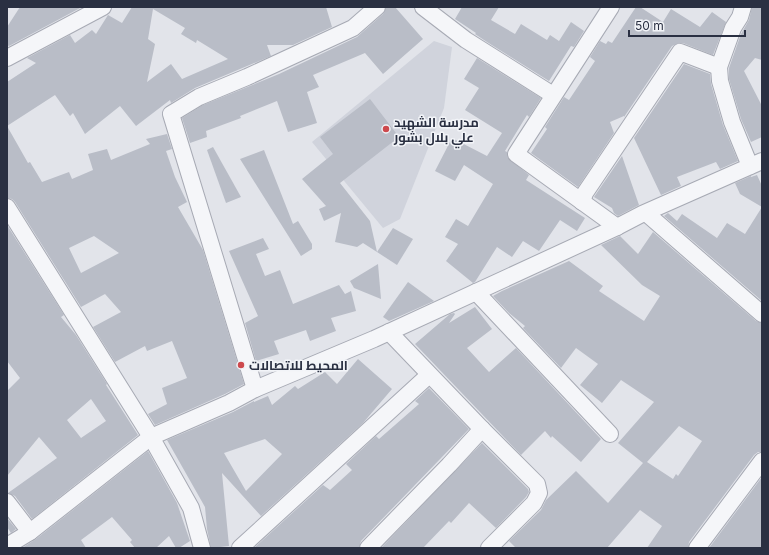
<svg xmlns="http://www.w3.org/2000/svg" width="769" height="555" font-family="Inter,Cairo,sans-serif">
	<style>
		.built { fill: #d0d3dc }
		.building { fill: #b9bdc7; fill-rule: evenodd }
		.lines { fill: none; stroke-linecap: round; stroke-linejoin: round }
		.street-casing { stroke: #a7aab4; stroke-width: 18 }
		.street { stroke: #f5f6f9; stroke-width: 16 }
		.poi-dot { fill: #cd494d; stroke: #f2f4f8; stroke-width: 1.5 }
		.labels { text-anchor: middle; stroke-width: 3; stroke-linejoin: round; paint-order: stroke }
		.poi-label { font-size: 13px; font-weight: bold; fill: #2a3042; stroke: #f2f4f8; text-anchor: start }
	</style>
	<rect width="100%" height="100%" fill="#e2e4ea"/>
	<polygon class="built" points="434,41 452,47 444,108 400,219 383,228 312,142"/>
	<g class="building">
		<polygon points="20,7 82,7 9,46 7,45 7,27"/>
		<path d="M132,7H326L332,27L293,45H267L271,56L195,88L171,103L170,100L136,126L120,106L85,134L73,113L70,116L55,95L7,126L28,163L30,162L42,182L69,172L72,179L93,170L88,154L107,149L111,160L150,144L146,139L167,134L172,149L166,151L175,177L187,202L178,207L203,250L244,384L225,394L155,425L148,414L167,404L162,388L187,378L172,341L147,351L145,346L115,362L93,327L121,312L105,294L81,307L15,202L12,199L7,198V82L36,63L27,58L70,35L75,43L92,30L96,34L108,15L122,23ZM153,9L185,28L181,34L196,43L197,40L228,59L182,79L171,64L147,82L155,44L148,39ZM94,236L119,253L81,273L69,248Z"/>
		<polygon points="386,7 395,7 423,39 383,74 365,53 313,75 319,87 307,92 317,123 288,132 277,101 240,116 241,118 206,131 207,137 190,143 182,118 203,105 279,74 357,37 383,14"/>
		<polygon points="462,7 499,7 491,20 515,34 521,24 547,40 550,35 559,41 571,22 584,31 574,47 571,46 549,81 487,42 475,34 476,33 455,19"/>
		<polygon points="636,7 640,7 663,22 671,9 700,27 712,12 726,22 713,55 683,43 679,43 672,46 624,117 624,116 610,122 614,133 578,187 531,153 547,129 545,127 564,97 569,100 595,61 590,57 600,41 606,44 608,41 612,43"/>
		<polygon points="752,7 762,7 762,60 755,58 744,71 762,106 762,137 751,142 741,119 729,79 729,68 741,34 749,20"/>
		<polygon points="477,58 541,98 529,117 527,115 505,151 507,152 508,158 529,175 526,180 585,218 577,231 560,220 539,251 523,241 512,257 497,247 475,282 473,283 446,261 458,244 445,237 456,219 468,226 493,184 464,165 455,181 435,171 452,138 487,156 502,133 465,110 479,88 464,79"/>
		<polygon points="684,64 710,74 711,84 723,125 738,161 720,169 716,162 677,177 681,186 661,195 634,138"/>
		<polygon points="370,99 399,137 340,183 370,221 377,252 363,243 357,247 335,242 341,213 324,221 319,209 326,206 302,179 333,154 320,137"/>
		<polygon points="213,147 241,197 226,203 207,150"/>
		<polygon points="264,150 293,224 298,221 312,244 312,249 301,256 240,159"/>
		<polygon points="622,156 639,205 618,216 614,213 612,208 594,197"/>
		<polygon points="757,175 762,186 762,301 664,216 668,213 677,221 682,214 717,238 727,223 745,234 762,207 740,194 735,183 751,176 751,177"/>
		<path d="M7,225L64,315L61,317L76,335L107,384L106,385L138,435L32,519L15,496L8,493L57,458L39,437L7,476V391L20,378L7,361ZM91,399L106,421L81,438L67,420Z"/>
		<polygon points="393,228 413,239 397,265 377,252"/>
		<path d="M653,232L756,321L762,323V452H758L754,455L689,542L688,548H647L662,526L640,510L607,548H516L509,541L541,510L546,500L576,471L608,503L643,463L618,443L654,402L621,380L602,403L580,385L598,364L576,348L561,368L523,328L525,326L509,313L493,296L502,291L569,261L603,286L599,291L644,321L660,296L642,285L601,245L620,236L638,254ZM679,426L702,441L678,476L676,474L673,479L647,462Z"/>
		<polygon points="263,238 269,249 256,254 265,276 280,270 293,304 339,285 345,294 351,291 356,311 331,318 336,331 310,341 306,330 274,341 279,354 256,361 245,323 258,316 229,251"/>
		<polygon points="378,264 381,299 354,288 350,281"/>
		<polygon points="408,282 434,301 389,321 383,317"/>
		<polygon points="475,307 492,329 467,348 489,372 516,348 601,439 581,462 552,436 551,438 545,431 521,455 415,344 450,314 454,313 455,314 449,323"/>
		<path d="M358,359L392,389L363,423L261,516L222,473L229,546L211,548L207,529L205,507L167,440L233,412L254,401V402L268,396L272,405L295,386L298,389L325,372L337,384ZM265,439L282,454L246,491L224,453Z"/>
		<polygon points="429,388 469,429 361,541 359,548 254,548 323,485 330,490 352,470 346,464 376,436 379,439 419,404 415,401"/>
		<polygon points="482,443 528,489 529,492 526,497 496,528 469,503 451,523 449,521 423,548 381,548"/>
		<polygon points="148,451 177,503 190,541 179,548 176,548 169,536 156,548 135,548 130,542 132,540 112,517 81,540 86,548 22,548 36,539"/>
		<polygon points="762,477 762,548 709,548"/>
		<polygon points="7,518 16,529 11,533 7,527"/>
	</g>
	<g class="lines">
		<defs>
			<g id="street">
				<polyline points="423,7 466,40 553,95"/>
				<polyline points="611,7 516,154 617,227"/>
				<polyline points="743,7 740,17 733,28 719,67 720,81 732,122 750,166"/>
				<polyline points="7,58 103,7"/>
				<polyline points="582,202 585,193 680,52 719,67"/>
				<polyline points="7,207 151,437 191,508 202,548"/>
				<polyline points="646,213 762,314"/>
				<polyline points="476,292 610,434"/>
				<polyline points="389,332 482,429 537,484 539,493 534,503 489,548"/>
				<polyline points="255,389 171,114 199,97 247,77 353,28 377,7"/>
				<polyline points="7,502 30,532"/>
				<polyline points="7,546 30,532 151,437 229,403 255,389 374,339 617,227 642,214 762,161"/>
				<polyline points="240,548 429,375"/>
				<polyline points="368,548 449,465 482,429"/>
				<polyline points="697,548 762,461"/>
			</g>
		</defs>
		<use href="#street" class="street-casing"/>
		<use href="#street" class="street"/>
	</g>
	<g class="poi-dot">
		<circle cx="386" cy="129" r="4"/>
		<circle cx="241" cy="365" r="4"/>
	</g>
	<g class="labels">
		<g class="poi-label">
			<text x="394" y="127">مدرسة الشهيد<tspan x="394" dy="15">علي بلال بشور</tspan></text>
			<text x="249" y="370">المحيط للاتصالات</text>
		</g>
	</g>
	<rect width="769" height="555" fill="none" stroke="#2a3042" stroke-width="16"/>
	<path d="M629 30v6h116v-6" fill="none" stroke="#2a3042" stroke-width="2"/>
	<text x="635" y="30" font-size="12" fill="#2a3042" stroke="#f2f4f8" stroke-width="3" paint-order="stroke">50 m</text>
</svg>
